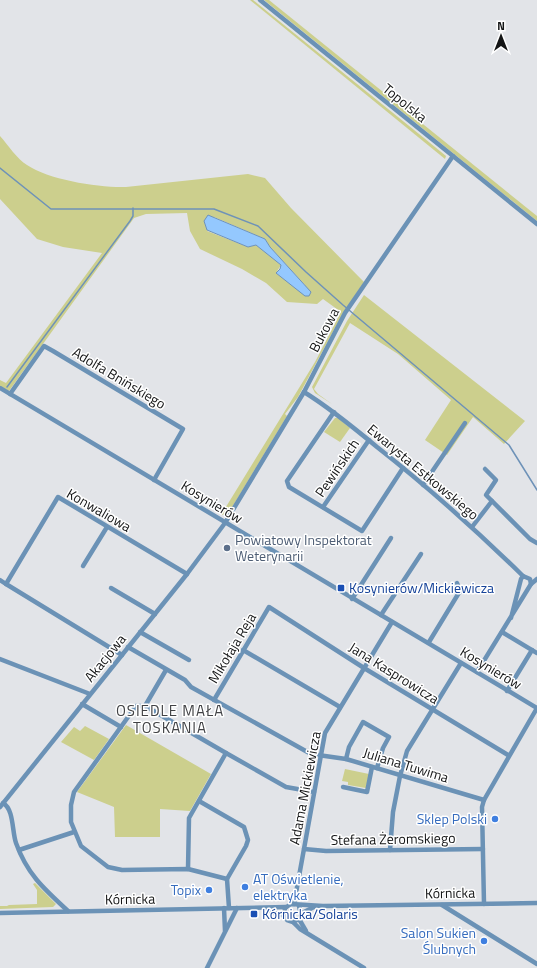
<svg xmlns="http://www.w3.org/2000/svg" width="537" height="968" font-family="'Titillium Web',sans-serif">
	<style>
		.green { fill: #cccf8d; fill-rule: evenodd }
		.water { fill: #94c8fe; stroke: #6e92b8 }
		.lines { fill: none; stroke-linecap: round; stroke-linejoin: round }
		.stream { stroke: #6e92b8; stroke-width: 1.5 }
		.minor { stroke: #6b92b6; stroke-width: 4.5 }
		.service-dot { fill: #5c6f8a; stroke: #fff; stroke-width: 1.5 }
		.transit-dot { fill: #1a4fb4; stroke: #fff; stroke-width: 1.5 }
		.shop-dot { fill: #3f7fe0; stroke: #fff; stroke-width: 1.5 }
		.labels { text-anchor: middle; stroke-width: 3; stroke-linejoin: round; paint-order: stroke }
		.street-label { font-size: 14px; fill: #141516; stroke: #fff }
		.service-label { font-size: 14px; fill: #4e5e75; stroke: #fff; text-anchor: start }
		.transit-label { font-size: 14px; fill: #164399; stroke: #fff; text-anchor: start }
		.shop-label { font-size: 14px; fill: #366cbe; stroke: #fff; text-anchor: end }
		.neighbourhood-label { font-size: 15px; letter-spacing: 1px; fill: #414245; stroke: #fff }
	</style>
	<rect width="100%" height="100%" fill="#e2e4e8"/>
	<g class="green">
		<polygon points="250,0 253,0 424,138 446,156 445,159"/>
		<polygon points="264,0 269,0 537,216 537,221"/>
		<path d="M0,136C8,145 17,159 27,165C49,180 100,188 126,187L248,174L265,178L291,208L364,282L343,313L298,397L285,414L287,416L228,514L221,515L315,362L341,312L323,299L317,304L287,302L266,283L242,269L200,249L190,231L187,213L146,214L134,218L9,391L0,386V380L6,383L102,253L63,247L37,239L0,199ZM214,217L265,239L270,247L305,285L298,290L276,273L281,265L256,245L248,247L207,231Z"/>
		<polygon points="364,295 525,421 504,444 473,417 447,455 425,440 451,400 398,354 350,323 314,389 318,394 332,404 315,393 312,387 347,321"/>
		<polygon points="335,418 338,418 350,428 340,442 324,432"/>
		<polygon points="126,725 211,774 190,811 160,809 160,837 115,837 114,807 77,792"/>
		<polygon points="85,726 109,739 94,760 61,742 74,727 80,731"/>
		<polygon points="345,769 369,774 366,788 348,785 348,782 342,781"/>
		<polygon points="35,883 56,904 53,907 0,909 0,906 7,906 9,905 37,904 37,890 33,884"/>
	</g>
	<polygon class="water" points="208,215 265,239 270,247 311,292 309,296 305,296 276,273 280,269 281,265 256,245 248,247 207,230 204,221"/>
	<g class="lines">
		<g class="stream">
			<polyline points="0,168 51,209 214,209 258,226 306,272 343,305 509,445 537,490"/>
			<polyline points="7,387 130,221 133,216 133,208"/>
		</g>
		<g class="minor">
			<polyline points="260,0 537,224"/>
			<polyline points="0,388 537,708"/>
			<path d="M304,392C330,408 353,427 377,447C428,487 476,530 523,576"/>
			<polyline points="10,394 44,346 53,351 183,429 154,480"/>
			<polyline points="334,412 287,481 289,487 362,531 403,468"/>
			<polyline points="485,469 496,480 486,495 492,501"/>
			<polyline points="423,485 465,423"/>
			<polyline points="323,507 369,440"/>
			<polyline points="472,527 492,501 530,539 537,543"/>
			<polyline points="83,566 107,527"/>
			<polyline points="0,580 6,584"/>
			<polyline points="457,583 460,591 464,592"/>
			<polyline points="531,584 537,579"/>
			<polyline points="111,588 155,614"/>
			<polyline points="352,599 391,538"/>
			<polyline points="381,615 421,554"/>
			<polyline points="140,632 189,660"/>
			<polyline points="502,632 537,653"/>
			<polyline points="429,642 460,591"/>
			<polyline points="128,647 185,680 191,687 311,754 346,759 484,800"/>
			<polyline points="243,650 340,707"/>
			<polyline points="122,655 6,584 58,497 187,574"/>
			<polyline points="0,659 90,694"/>
			<polyline points="166,670 145,706 136,706 74,792 71,805 71,822 81,846 108,867 122,870 188,869 227,879"/>
			<polyline points="477,672 531,584 530,579 523,576 521,579 511,618"/>
			<polyline points="507,691 532,650"/>
			<polyline points="214,700 269,607 364,668 508,755"/>
			<polyline points="82,704 121,727"/>
			<polyline points="145,706 226,753"/>
			<polyline points="346,759 349,747 363,722 389,737 383,748 377,768"/>
			<polyline points="343,787 367,792 372,767"/>
			<polyline points="199,801 244,827 248,840 246,846 227,879 229,908"/>
			<path d="M3,803C14,809 12,832 16,843C27,874 44,889 68,911"/>
			<polyline points="0,807 187,574 225,523 304,392 345,313 453,156"/>
			<polyline points="304,849 326,851 483,849"/>
			<polyline points="19,850 74,832"/>
			<polyline points="390,850 393,812 400,776 407,751 461,663"/>
			<polyline points="188,869 189,818 226,753 286,787 314,792"/>
			<polyline points="294,904 325,733 392,622"/>
			<polyline points="484,904 482,807 484,800 537,708"/>
			<polyline points="442,905 537,964"/>
			<polyline points="224,908 225,931"/>
			<polyline points="264,909 284,916 287,920 293,922 299,919 301,915 299,906"/>
			<polyline points="0,913 286,907"/>
			<polyline points="302,913 314,907"/>
			<polyline points="284,916 285,908 291,904 323,906 537,903"/>
			<polyline points="299,919 306,931"/>
			<polyline points="293,922 300,929 364,968"/>
			<polyline points="207,968 237,908"/>
		</g>
	</g>
	<circle class="service-dot" cx="227" cy="548" r="4"/>
	<g class="transit-dot">
		<rect x="337" y="584" width="8" height="8" rx="2"/>
		<rect x="250" y="910" width="8" height="8" rx="2"/>
	</g>
	<g class="shop-dot">
		<circle cx="495" cy="819" r="4"/>
		<circle cx="245" cy="887" r="4"/>
		<circle cx="209" cy="890" r="4"/>
		<circle cx="484" cy="941" r="4"/>
	</g>
	<g class="labels">
		<g class="street-label">
			<text transform="translate(405 103) rotate(39)" y="5">Topolska</text>
			<text transform="translate(324 330) rotate(-62)" y="5">Bukowa</text>
			<text transform="translate(119 378) rotate(31)" y="5">Adolfa Bnińskiego</text>
			<text transform="translate(337 468) rotate(-56)" y="5">Pewińskich</text>
			<text transform="translate(423 472) rotate(40)" y="5">Ewarysta Estkowskiego</text>
			<text transform="translate(212 502) rotate(31)" y="5">Kosynierów</text>
			<text transform="translate(99 510) rotate(30)" y="5">Konwaliowa</text>
			<text transform="translate(232 648) rotate(-59)" y="5">Mikołaja Reja</text>
			<text transform="translate(105 658) rotate(-51)" y="5">Akacjowa</text>
			<text transform="translate(491 668) rotate(31)" y="5">Kosynierów</text>
			<text transform="translate(394 673) rotate(32)" y="5">Jana Kasprowicza</text>
			<text transform="translate(406 765) rotate(17)" y="5">Juliana Tuwima</text>
			<text transform="translate(305 788) rotate(-79)" y="5">Adama Mickiewicza</text>
			<text transform="translate(393 839) rotate(-1)" y="5">Stefana Żeromskiego</text>
			<text transform="translate(450 893) rotate(-1)" y="5">Kórnicka</text>
			<text transform="translate(130 899) rotate(-1)" y="5">Kórnicka</text>
		</g>
		<g class="service-label">
			<text x="235" y="545">Powiatowy Inspektorat<tspan x="235" dy="16">Weterynarii</tspan></text>
		</g>
		<g class="transit-label">
			<text x="349" y="593">Kosynierów/Mickiewicza</text>
			<text x="262" y="919">Kórnicka/Solaris</text>
		</g>
		<g class="shop-label">
			<text x="487" y="824">Sklep Polski</text>
			<text x="253" y="884" text-anchor="start">AT Oświetlenie,<tspan x="253" dy="16">elektryka</tspan></text>
			<text x="201" y="895">Topix</text>
			<text x="476" y="938">Salon Sukien<tspan x="476" dy="16">Ślubnych</tspan></text>
		</g>
		<g class="neighbourhood-label">
			<text x="170" y="716">OSIEDLE MAŁA<tspan x="170" dy="17">TOSKANIA</tspan></text>
		</g>
	</g>
	<g transform="translate(501 36)" stroke="#ffffff" stroke-width="3" paint-order="stroke">
	<path d="M0-3L7 15L0 10L-7 15Z" fill="#141516"/>
	<text y="-6" font-size="11" font-weight="bold" text-anchor="middle" fill="#141516">N</text>
	</g>
</svg>
